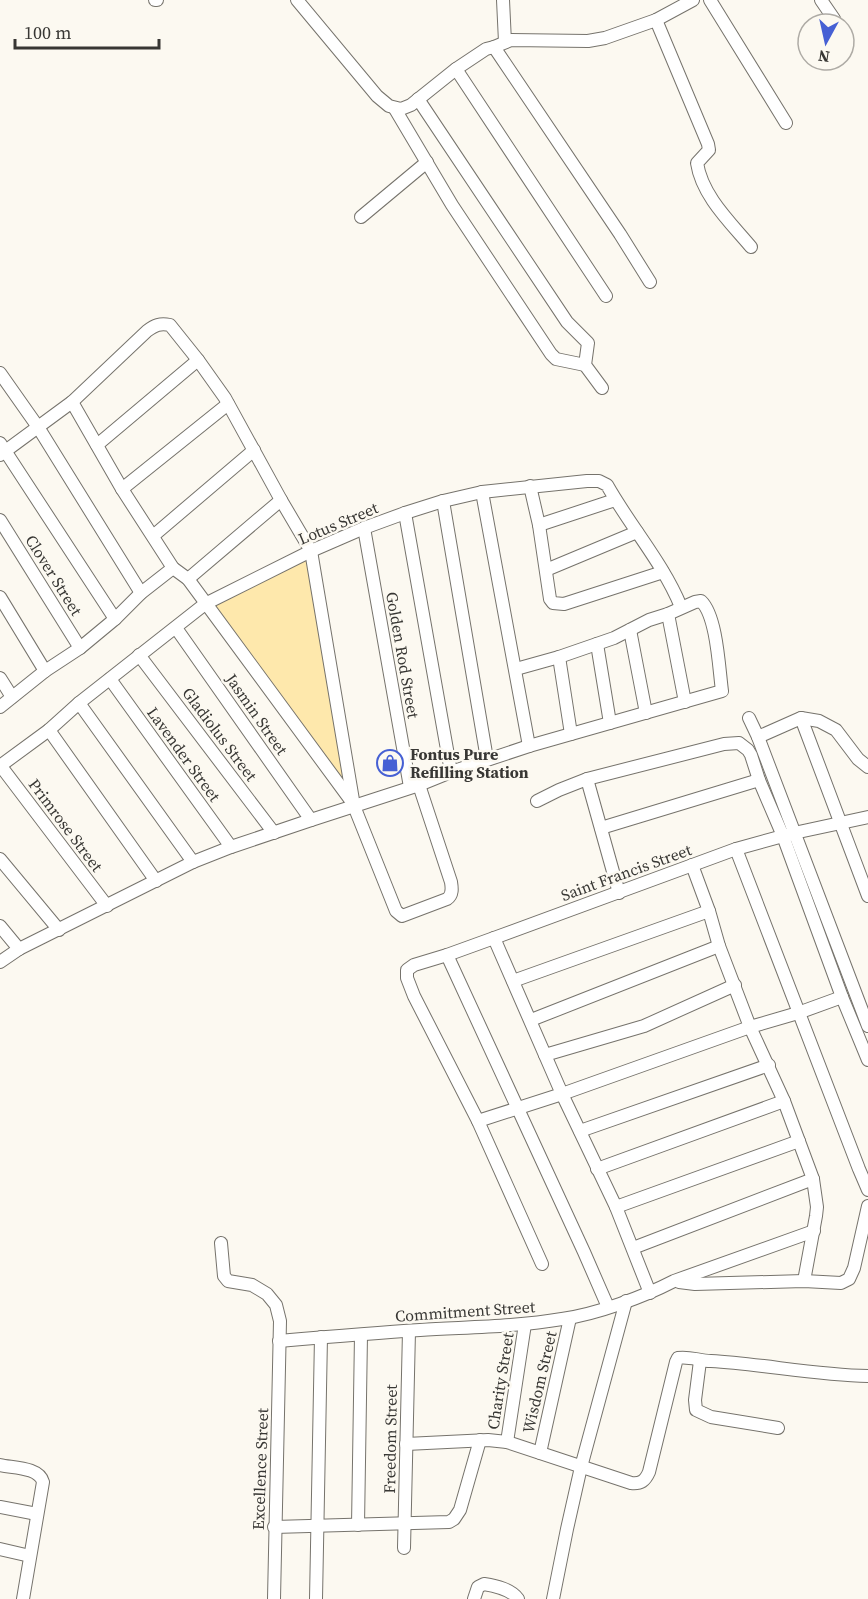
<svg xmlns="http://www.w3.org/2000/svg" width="868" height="1599" font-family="'Source Serif 4',serif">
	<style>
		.green { fill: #fee8ac }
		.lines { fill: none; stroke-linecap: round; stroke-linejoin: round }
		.minor-casing { stroke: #76736c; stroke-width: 14 }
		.minor { stroke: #fff; stroke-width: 12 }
		.labels { text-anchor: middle; stroke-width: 5; stroke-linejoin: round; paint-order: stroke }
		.street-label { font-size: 16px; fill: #383734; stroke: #fcf9f1 }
		.poi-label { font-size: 16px; font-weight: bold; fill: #383734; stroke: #fcf9f1; text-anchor: start }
	</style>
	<rect width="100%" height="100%" fill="#fcf9f1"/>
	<polygon class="green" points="308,558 347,787 211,605"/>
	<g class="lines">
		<defs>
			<g id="minor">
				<polyline points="155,0 157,0"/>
				<polyline points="297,0 377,96 389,106 401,109 411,105 456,69 486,49 494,47 511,40 588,41 605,38 656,20 693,0"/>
				<polyline points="503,0 505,42"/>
				<polyline points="710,0 786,123"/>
				<polyline points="821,0 834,19"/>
				<path d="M656,20L708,144L709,150L697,163C702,196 731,223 751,247"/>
				<polyline points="494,47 620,234 650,282"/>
				<polyline points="456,69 606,296"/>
				<polyline points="418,99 567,322 588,343 585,365 602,388"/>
				<polyline points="395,109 452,205 551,354 556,359 585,365"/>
				<polyline points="361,217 427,162"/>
				<polyline points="0,373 38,427 141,593"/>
				<polyline points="72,402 122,489 173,568 188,579 352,802"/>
				<polyline points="0,443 115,619"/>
				<polyline points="97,445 198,360"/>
				<path d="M0,455L72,402L147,331C155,325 160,323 170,325L198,360L225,398L281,500L311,551L354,806L396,911L402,916L447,899C453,895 452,888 451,882L419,785"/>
				<polyline points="530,486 539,525 550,599 553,603 564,604 663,572"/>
				<polyline points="122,489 228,404"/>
				<polyline points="482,492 529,746"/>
				<polyline points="443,501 487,759"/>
				<polyline points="405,513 451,772"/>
				<polyline points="0,520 80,648"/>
				<polyline points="539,525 615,500"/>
				<polyline points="364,528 410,787"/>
				<polyline points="153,536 254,450"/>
				<polyline points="546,570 637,532"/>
				<polyline points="188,579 281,500"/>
				<polyline points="0,597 45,671"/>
				<polyline points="668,614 685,702"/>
				<polyline points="176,628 311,820"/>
				<polyline points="630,630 646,713"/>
				<polyline points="597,644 610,723"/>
				<polyline points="139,655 274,833"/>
				<polyline points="559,657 571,734"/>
				<polyline points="0,678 12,697"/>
				<polyline points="110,679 231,847"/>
				<polyline points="79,703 193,862"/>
				<polyline points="0,707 45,671 80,648 115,619 141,593 173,568"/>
				<polyline points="749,718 758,737 868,1026"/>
				<polyline points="801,718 868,896"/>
				<polyline points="49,730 156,881"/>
				<polyline points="758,737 801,718 819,721 836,730 858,759 868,767"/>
				<polyline points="0,765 107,906"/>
				<path d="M0,766L49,730L79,703L205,604L311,551L364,528L405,513L443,501L482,492L587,481H599L607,485C630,526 663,563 681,607"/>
				<polyline points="587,779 619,893"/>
				<polyline points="537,801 559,790 587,779 724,744 739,743 748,750 751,755 759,780 783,836 842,997 868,1060"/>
				<polyline points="601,828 759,780"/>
				<polyline points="736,849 859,1169 868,1190"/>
				<polyline points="0,859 59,930"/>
				<polyline points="692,865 709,911 719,946 750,1027 784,1101 813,1179 817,1207 816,1216 804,1281"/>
				<polyline points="0,926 19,949"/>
				<polyline points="494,938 562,1094 616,1207 650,1293"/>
				<polyline points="447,955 584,1252 608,1307"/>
				<path d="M0,962L19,949L193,862L231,847L311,820L419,785L451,772L529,746L722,691C719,669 717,616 701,601L695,602L668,614L649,620L614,638L559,657L516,669"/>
				<polyline points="513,981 709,911"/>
				<polyline points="531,1020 719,946"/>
				<polyline points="545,1055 644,1026 735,985"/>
				<polyline points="478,1121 562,1094 750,1027 798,1013 842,997"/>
				<polyline points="580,1131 769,1065"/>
				<polyline points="597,1169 784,1101"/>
				<polyline points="616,1207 799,1141"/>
				<polyline points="221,1243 224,1276 228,1281 252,1285 267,1294 276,1305 280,1321 274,1599"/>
				<polyline points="633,1248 813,1179"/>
				<polyline points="542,1264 478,1121 414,996 407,978 407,970 414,965 447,955 494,938 736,849 794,833 868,817"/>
				<polyline points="679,1282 695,1284 804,1281 841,1283 849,1279 854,1268 868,1206"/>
				<path d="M279,1341C326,1337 373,1333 420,1330C468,1327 515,1327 562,1319C597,1314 643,1297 674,1281L814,1231"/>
				<polyline points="700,1361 695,1400 696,1410 711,1417 778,1428"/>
				<polyline points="507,1442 525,1324"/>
				<path d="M406,1444L488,1440L507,1442L631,1483C641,1484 645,1481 649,1472L676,1362L678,1358C689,1356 700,1361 711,1361C763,1364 815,1375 868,1376"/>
				<polyline points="540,1453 570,1318"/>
				<path d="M0,1465C13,1468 39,1467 43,1482L23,1599"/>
				<polyline points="0,1507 37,1514"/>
				<polyline points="358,1525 361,1335"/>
				<polyline points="274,1527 449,1522 454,1519 460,1510 480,1440"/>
				<polyline points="404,1548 409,1331"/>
				<polyline points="0,1549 30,1556"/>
				<polyline points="316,1599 321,1337"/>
				<path d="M474,1599L478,1587L484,1584C496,1586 511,1589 518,1599"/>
				<polyline points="553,1599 567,1529 581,1467 626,1301"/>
			</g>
		</defs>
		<use href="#minor" class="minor-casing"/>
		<use href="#minor" class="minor"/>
	</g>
	<defs>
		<symbol id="shop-ring" viewBox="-11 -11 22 22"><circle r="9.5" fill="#fcf9f1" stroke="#4660d4" stroke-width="1.5"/><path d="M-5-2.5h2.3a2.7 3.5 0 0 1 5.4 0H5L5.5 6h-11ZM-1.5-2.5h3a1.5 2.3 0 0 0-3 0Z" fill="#4660d4"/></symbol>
	</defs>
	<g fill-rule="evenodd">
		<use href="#shop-ring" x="375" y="748" width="30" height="30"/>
	</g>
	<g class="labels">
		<g class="street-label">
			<text transform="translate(338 523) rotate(-23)" y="6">Lotus Street</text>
			<text transform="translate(54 575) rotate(58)" y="6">Clover Street</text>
			<text transform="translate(403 655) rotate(80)" y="6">Golden Rod Street</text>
			<text transform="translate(257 714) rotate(55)" y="6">Jasmin Street</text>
			<text transform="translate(220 734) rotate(53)" y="6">Gladiolus Street</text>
			<text transform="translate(184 754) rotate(54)" y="6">Lavender Street</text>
			<text transform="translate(66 825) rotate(53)" y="6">Primrose Street</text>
			<text transform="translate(626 872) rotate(-20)" y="6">Saint Francis Street</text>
			<text transform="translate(465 1311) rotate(-4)" y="6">Commitment Street</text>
			<text transform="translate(500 1381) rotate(-81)" y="6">Charity Street</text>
			<text transform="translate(539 1382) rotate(-77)" y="6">Wisdom Street</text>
			<text transform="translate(390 1439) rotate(-89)" y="6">Freedom Street</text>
			<text transform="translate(260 1469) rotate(-88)" y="6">Excellence Street</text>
		</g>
		<g class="poi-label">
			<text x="410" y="760">Fontus Pure<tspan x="410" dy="18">Refilling Station</tspan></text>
		</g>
	</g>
	<g transform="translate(826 42) rotate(188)"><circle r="28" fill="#fcf9f1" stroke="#aeaba5" stroke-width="1.5"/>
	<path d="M0-4.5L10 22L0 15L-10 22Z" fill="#4660d4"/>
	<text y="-9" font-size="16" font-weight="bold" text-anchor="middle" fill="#383734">N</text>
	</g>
	<path d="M15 39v9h144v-9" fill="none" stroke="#383734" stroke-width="3"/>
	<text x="24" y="39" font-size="18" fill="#383734" stroke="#fcf9f1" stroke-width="4.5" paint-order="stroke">100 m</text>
</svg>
